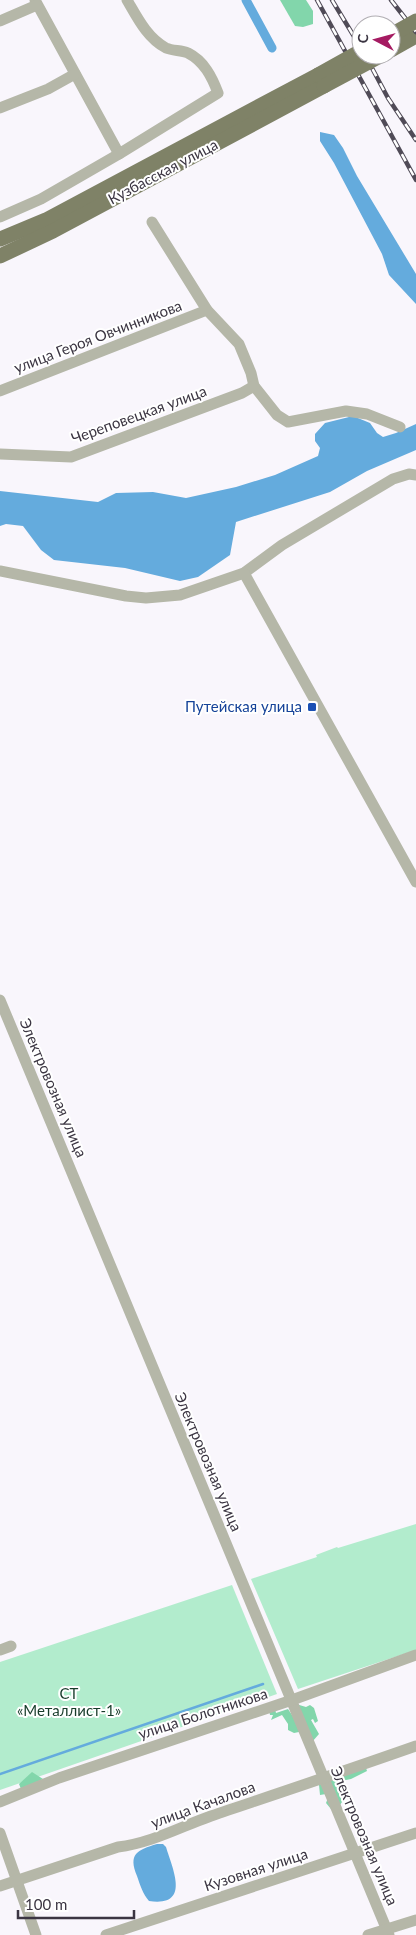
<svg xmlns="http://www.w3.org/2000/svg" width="416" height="1935" font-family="Lato,sans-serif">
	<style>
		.green { fill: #b2eccd }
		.forest { fill: #82d6ab }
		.water { fill: #64abdd }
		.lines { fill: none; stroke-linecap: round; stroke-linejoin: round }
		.stream { stroke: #64abdd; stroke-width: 2.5 }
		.canal { stroke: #64abdd; stroke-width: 9 }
		.minor { stroke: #b5b7a8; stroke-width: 11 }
		.major { stroke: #7f8267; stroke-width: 15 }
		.rail-casing { stroke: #504b57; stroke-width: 4.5 }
		.rail { stroke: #fff; stroke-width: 2.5; stroke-dasharray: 8; stroke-linecap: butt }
		.major-bridge { stroke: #7f8267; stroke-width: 15 }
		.transit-dot { fill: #1a4fb4; stroke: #fff; stroke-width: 2 }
		.labels { text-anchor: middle; stroke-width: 4; stroke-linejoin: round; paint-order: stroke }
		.street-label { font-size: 15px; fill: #3b3542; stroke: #fff }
		.transit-label { font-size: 15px; fill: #164399; stroke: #fff; text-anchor: end }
		.park-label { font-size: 15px; fill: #173c2a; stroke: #fff }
	</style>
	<rect width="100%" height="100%" fill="#f9f6fc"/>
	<g class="green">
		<polygon points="416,1524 416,1650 298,1689 251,1579 317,1557 316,1555 337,1547 338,1548"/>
		<polygon points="232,1585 277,1694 0,1790 0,1662"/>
	</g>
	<g class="forest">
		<polygon points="280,0 306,0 313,11 313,24 303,27 295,26"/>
		<polygon points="296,1704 306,1707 310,1705 314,1708 318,1721 315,1723 313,1719 311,1720 319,1734 312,1742 299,1732 294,1733 288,1730 288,1724 282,1715 271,1720 273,1715 270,1715 269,1710 275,1709 276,1713 288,1709 294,1718"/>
		<polygon points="366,1768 367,1771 351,1779 336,1782 342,1802 338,1808 331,1809 326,1803 329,1795 326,1794 320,1795 319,1785 328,1780"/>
		<polygon points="32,1772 43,1779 21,1789 19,1784"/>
	</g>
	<g class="water">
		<polygon points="320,132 334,135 343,148 357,176 416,274 416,304 389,275 382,254 334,163 320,141"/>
		<polygon points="353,416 370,423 377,433 383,437 396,433 416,424 416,450 367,471 330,492 236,522 230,555 198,577 180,581 125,568 54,560 41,550 23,526 6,524 0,526 0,491 98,502 116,493 153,492 186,498 236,487 275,475 318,456 320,448 315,441 315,434 325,423"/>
		<path d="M157,1844H163L166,1847C173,1870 191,1907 149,1901C143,1894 140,1885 137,1876C128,1854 137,1850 157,1844Z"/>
	</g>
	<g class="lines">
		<polyline class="stream" points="0,1774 263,1684"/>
		<polyline class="canal" points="246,0 272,48"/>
		<g class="minor">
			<polyline points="35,0 119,154"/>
			<polyline points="0,21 37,5"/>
			<polyline points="0,108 48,89 75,74"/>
			<path d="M0,217L41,199L119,154L218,93C212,77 204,61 188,53C181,50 173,51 166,48C147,38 137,17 127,0"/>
			<polyline points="152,222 207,310 239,344 251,373 254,386 277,415 288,422 346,411 367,414 400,427"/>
			<polyline points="0,391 207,310"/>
			<polyline points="0,454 71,457 242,393 254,386"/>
			<polyline points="0,571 126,596 146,598 180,595 244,573 282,545 393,479 409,474 416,475"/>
			<polyline points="244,573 416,882"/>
			<polyline points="0,1000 389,1935"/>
			<polyline points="0,1650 11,1646"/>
			<polyline points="0,1802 59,1778 292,1700 416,1655"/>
			<polyline points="0,1833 36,1935"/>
			<path d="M0,1886L118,1847C151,1843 180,1827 211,1816C279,1793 348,1770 416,1746"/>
			<polyline points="106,1935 416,1833"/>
			<polyline points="368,1935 416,1920"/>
		</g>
		<g class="major">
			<polyline points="391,50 416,36"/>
			<polyline points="0,239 46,220 318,75"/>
			<polyline points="0,256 53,231 324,86"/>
		</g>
		<defs>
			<g id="rail">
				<polyline points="317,0 416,180"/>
				<polyline points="332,0 361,48"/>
				<polyline points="391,0 416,32"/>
				<polyline points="365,55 388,98 416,140"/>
			</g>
		</defs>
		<use href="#rail" class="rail-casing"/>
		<use href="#rail" class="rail"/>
		<g class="major-bridge">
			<polyline points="391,35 416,21"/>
			<polyline points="318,75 361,51"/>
			<polyline points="324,86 382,55"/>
		</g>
	</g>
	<rect class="transit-dot" x="307" y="702" width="10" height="10" rx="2.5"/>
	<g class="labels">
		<g class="street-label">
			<text transform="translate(163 172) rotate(-28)" y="5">Кузбасская улица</text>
			<text transform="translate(98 337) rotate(-21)" y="5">улица Героя Овчинникова</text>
			<text transform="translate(139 415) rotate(-20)" y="5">Череповецкая улица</text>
			<text transform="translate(53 1088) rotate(67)" y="5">Электровозная улица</text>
			<text transform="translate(208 1462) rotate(67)" y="5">Электровозная улица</text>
			<text transform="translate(203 1714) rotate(-18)" y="5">улица Болотникова</text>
			<text transform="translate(203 1805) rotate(-20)" y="5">улица Качалова</text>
			<text transform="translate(364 1836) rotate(67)" y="5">Электровозная улица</text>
			<text transform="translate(256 1870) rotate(-18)" y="5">Кузовная улица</text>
		</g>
		<g class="transit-label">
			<text x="302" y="712">Путейская улица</text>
		</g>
		<g class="park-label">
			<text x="69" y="1699">СТ<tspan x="69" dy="17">«Металлист-1»</tspan></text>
		</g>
	</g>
	<g transform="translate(376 40) rotate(276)"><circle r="24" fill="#ffffff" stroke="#b1aeb3"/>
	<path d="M0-4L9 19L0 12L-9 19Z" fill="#a51b62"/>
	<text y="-8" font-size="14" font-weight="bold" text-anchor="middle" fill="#3b3542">С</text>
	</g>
	<path d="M18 1910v8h116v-8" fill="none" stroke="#3b3542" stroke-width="2.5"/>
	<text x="25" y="1910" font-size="15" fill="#3b3542" stroke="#ffffff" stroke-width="4" paint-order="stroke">100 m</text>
</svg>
